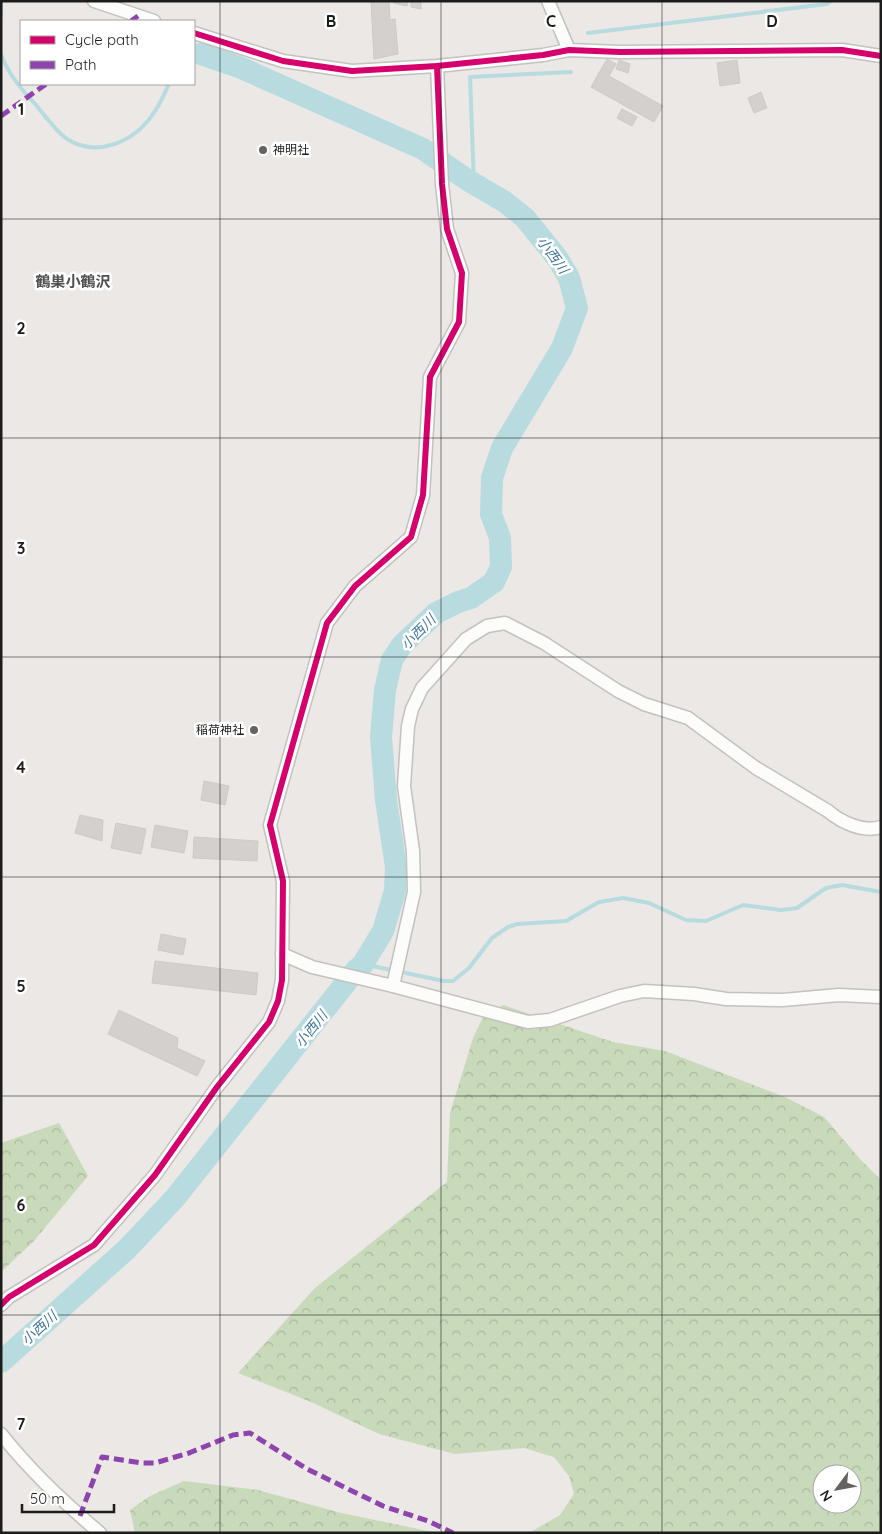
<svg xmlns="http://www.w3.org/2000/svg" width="882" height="1534" font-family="Quicksand,'Noto Sans JP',sans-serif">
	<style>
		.forest { fill: url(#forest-crowns); fill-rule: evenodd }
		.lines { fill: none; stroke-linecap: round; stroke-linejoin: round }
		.stream { stroke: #b7dbdf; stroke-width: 4 }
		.river { stroke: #b7dbdf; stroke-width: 22 }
		.building { fill: #d3d0ce; stroke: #cecac6 }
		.minor-casing { stroke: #c3c2c1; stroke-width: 15 }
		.minor { stroke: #fcfcfb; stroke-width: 12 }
		.quiet { stroke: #8e44ad; stroke-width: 5; stroke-dasharray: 10 5; stroke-linecap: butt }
		.cycleway-casing { stroke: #fff; stroke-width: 9 }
		.cycleway { stroke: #d6006c; stroke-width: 6 }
		.grid { fill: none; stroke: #1c1c1c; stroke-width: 1; stroke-opacity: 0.55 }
		.poi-dot { fill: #646362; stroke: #fff; stroke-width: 2 }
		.labels { text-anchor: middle; stroke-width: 5; stroke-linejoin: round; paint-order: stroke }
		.poi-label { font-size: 12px; fill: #1c1c1c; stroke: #fff; text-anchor: start }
		.water-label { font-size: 14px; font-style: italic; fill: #42789d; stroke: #fff }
		.quarter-label { font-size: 15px; font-weight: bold; fill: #4f4f4f; stroke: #fff }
		.grid-label { font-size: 16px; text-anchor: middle; font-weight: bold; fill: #1c1c1c; stroke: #fff; stroke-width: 5; stroke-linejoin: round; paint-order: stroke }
	</style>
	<defs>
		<pattern id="forest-crowns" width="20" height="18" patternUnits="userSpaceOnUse" patternTransform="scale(1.25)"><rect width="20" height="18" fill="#c8daba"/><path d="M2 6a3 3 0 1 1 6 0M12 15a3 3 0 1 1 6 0" fill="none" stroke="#abba9f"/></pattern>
	</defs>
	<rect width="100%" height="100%" fill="#ebe8e5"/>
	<g class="forest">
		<path d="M503,1005L613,1042L665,1051L785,1097L824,1117L860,1159L881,1180V1533H529L560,1515L574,1494L569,1476L554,1457L524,1448L455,1454L379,1434L311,1402L238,1373L315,1288L447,1182L450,1113L473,1038L483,1017ZM822,1474H852V1504H822Z"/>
		<polygon points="59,1123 88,1176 33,1242 1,1272 1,1143"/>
		<polygon points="184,1481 258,1490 341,1513 438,1533 135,1533 130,1510 150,1496"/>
	</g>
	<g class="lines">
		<g class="stream">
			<polyline points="1,3 1,16"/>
			<polyline points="588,33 827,4 831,1"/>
			<polyline points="194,54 201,54"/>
			<path d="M1,55C9,75 22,90 36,105C45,116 55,130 67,139C97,158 134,142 153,114C160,105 164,94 169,84"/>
			<polyline points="474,184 470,77 571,72"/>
			<polyline points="363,964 444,981 453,981 469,968 492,938 508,927 517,924 566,921 599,902 623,898 649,903 686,920 706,921 743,905 781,910 797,908 826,888 842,885 881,892"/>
		</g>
		<polyline class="river" points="1,1362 127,1249 175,1198 356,970 363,964 383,931 395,891 396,867 386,800 381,737 385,690 392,660 402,645 436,613 458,602 471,598 494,582 501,567 500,538 491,514 492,478 502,448 562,348 577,308 569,278 558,259 525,218 505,202 466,179 423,149 239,67 201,54"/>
	</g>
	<g class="building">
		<polygon points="371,1 389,1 390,20 395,19 398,54 374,59"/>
		<polygon points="393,1 408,1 407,6 393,3"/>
		<polygon points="411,1 421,1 421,9 411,7"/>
		<polygon points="607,59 616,64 609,76 663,106 654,122 591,87"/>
		<polygon points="619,60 630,64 628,73 616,69"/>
		<polygon points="737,60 740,83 720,86 717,63"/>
		<polygon points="761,92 767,108 754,113 748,98"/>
		<polygon points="622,109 637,117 632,126 617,118"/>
		<polygon points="204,781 229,786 225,805 201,800"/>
		<polygon points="80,815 103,820 102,841 75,833"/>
		<polygon points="116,823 146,829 141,854 111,848"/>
		<polygon points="155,825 188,831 184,853 151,847"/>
		<polygon points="194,837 258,841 257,861 193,858"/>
		<polygon points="161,934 186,939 183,955 158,950"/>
		<polygon points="155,961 258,973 256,995 152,983"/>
		<polygon points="119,1010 178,1038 177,1048 205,1061 197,1076 108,1034"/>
	</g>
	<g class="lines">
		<defs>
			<g id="minor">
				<polyline points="94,1 154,21"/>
				<polyline points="548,1 569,50"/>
				<polyline points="194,33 283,61 352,71 437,66 543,55 569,50 620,52 842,50 881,56"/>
				<polyline points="282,954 312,967 393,986 528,1022 550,1020 620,996 644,991 694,994 726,999 783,1000 839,995 881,997"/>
				<path d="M393,986L414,892L413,851L404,786L408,726L412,709L422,688L466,639L487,626L505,623L544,643L618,691L644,704L688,718L756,768L828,811C841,822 863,833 881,827"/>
				<polyline points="1,1305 9,1297 94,1245 155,1175 217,1087 269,1022 278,1001 282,980 283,881 270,825 327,623 355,586 411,537 423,495 430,377 459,322 462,273 447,229 442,184 437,66"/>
				<path d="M1,1434C31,1472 63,1502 100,1533"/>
			</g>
		</defs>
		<use href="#minor" class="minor-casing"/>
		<use href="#minor" class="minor"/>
		<g class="quiet">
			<polyline points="131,21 138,16"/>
			<polyline points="1,116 46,84"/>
			<polyline points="80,1516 102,1457 142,1463 155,1463 189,1453 233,1435 250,1433 307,1469 383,1506 428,1521 453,1533"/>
		</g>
		<defs>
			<g id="cycleway">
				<polyline points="194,33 283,61 352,71 437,66 543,55 569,50 620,52 842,50 881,56"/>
				<polyline points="1,1305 9,1297 94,1245 155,1175 217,1087 269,1022 278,1001 282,980 283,881 270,825 327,623 355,586 411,537 423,495 430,377 459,322 462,273 447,229 442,184 437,66"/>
			</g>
		</defs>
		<use href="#cycleway" class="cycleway-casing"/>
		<use href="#cycleway" class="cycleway"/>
	</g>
	<path class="grid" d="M220,1V1533M441,1V1533M662,1V1533M1,219H881M1,438H881M1,657H881M1,877H881M1,1096H881M1,1315H881"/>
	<g class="poi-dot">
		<circle cx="263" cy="150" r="5"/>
		<circle cx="254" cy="730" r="5"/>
	</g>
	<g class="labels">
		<g class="poi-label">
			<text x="273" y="154">神明社</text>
			<text x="244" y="734" text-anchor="end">稲荷神社</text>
		</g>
		<g class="water-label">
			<text transform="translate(553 255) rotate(54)" y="5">小西川</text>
			<text transform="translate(418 632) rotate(-45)" y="5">小西川</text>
			<text transform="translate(311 1029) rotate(-51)" y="5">小西川</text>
			<text transform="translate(39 1328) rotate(-42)" y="5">小西川</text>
		</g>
		<g class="quarter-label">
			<text x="73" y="287">鶴巣小鶴沢</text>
		</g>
	</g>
	<g class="grid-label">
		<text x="331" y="27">B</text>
		<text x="551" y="27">C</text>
		<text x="772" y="27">D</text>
		<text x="21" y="115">1</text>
		<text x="21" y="334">2</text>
		<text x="21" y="554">3</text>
		<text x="21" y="773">4</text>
		<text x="21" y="992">5</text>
		<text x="21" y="1211">6</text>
		<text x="21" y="1430">7</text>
	</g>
	<rect width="882" height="1534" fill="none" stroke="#1c1c1c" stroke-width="5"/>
	<rect x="20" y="20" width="175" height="65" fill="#ffffff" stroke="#a4a4a4"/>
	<rect x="30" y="36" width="25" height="8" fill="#d6006c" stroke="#a4a4a4"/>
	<text x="65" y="45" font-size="15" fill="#1c1c1c">Cycle path</text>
	<rect x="30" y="61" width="25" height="8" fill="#8e44ad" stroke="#a4a4a4"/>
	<text x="65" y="70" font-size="15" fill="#1c1c1c">Path</text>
	<g transform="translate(837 1489) rotate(238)"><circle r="24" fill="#ffffff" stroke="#a4a4a4"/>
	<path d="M0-4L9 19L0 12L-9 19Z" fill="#646362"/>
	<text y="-8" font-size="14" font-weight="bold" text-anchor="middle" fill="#1c1c1c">N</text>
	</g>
	<path d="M22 1504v8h92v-8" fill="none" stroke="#1c1c1c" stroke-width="2.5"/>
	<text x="30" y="1504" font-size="15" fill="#1c1c1c" stroke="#ffffff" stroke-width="4" paint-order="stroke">50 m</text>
</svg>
